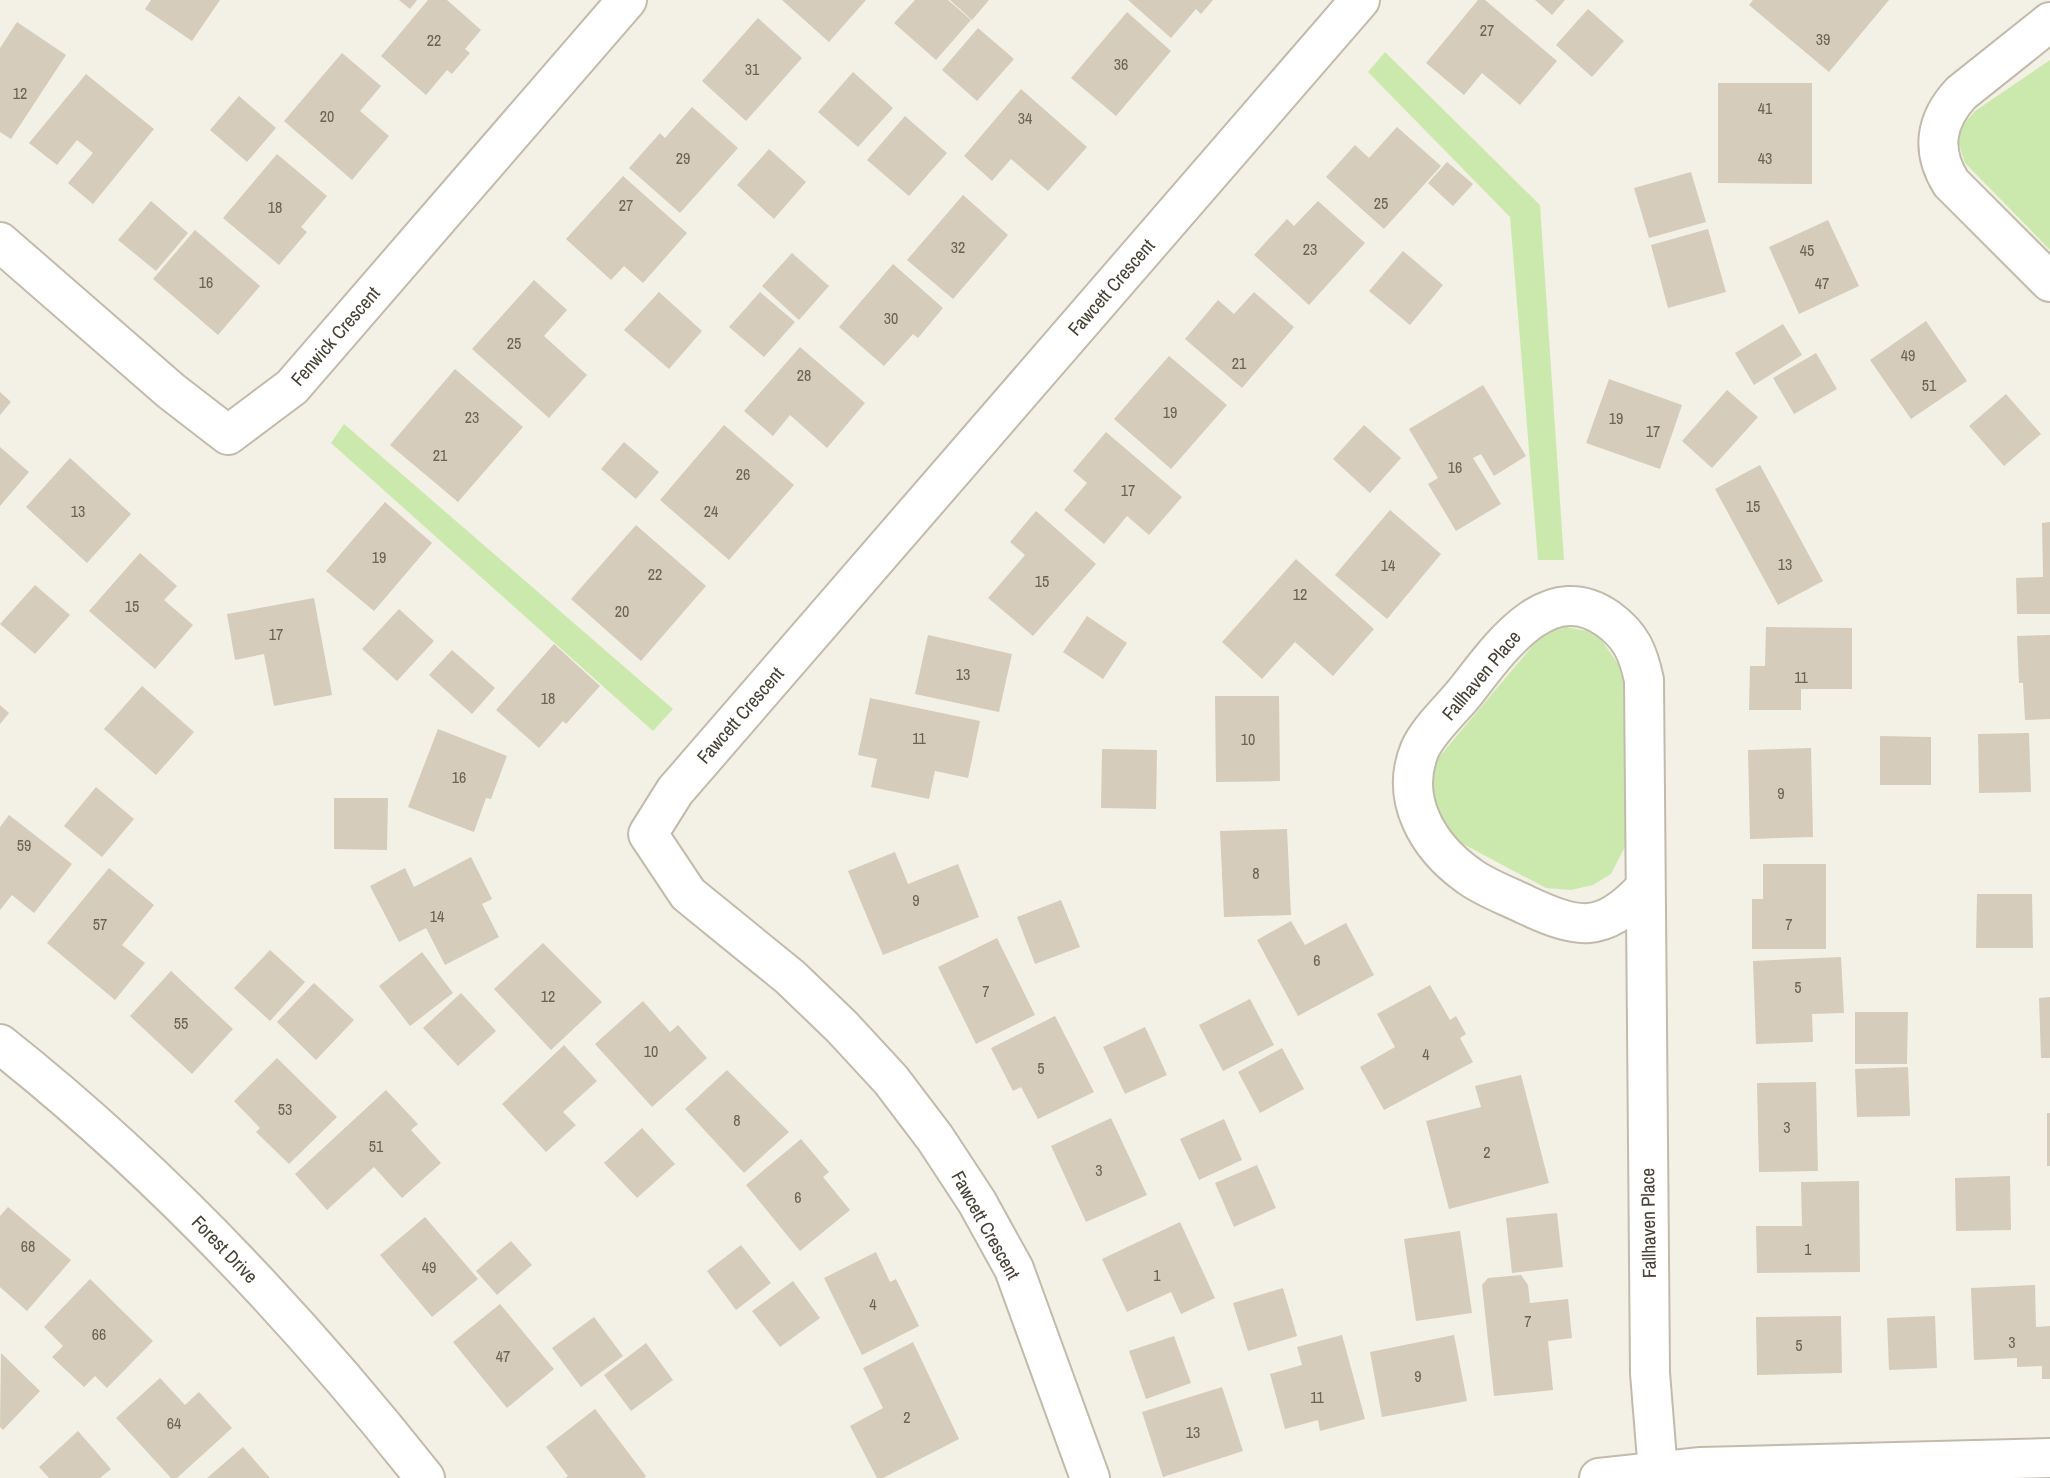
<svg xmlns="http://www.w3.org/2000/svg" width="2050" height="1478" font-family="'Archivo Narrow',sans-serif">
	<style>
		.green { fill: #cce9ad }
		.building { fill: #d5ccbb }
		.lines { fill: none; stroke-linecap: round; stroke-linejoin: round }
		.minor-casing { stroke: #c2bbab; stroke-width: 42 }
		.minor { stroke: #fff; stroke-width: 38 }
		.labels { text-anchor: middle; stroke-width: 6; stroke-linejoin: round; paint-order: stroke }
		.number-label { font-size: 16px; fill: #6a6356 }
		.street-label { font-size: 19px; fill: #464035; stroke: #fff }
	</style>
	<rect width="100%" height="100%" fill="#f3f0e6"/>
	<g class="green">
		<polygon points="1385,52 1540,205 1564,560 1538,560 1510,217 1368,72"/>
		<polygon points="2050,60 2050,250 1965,163 1958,141 1963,125 1975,111"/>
		<polygon points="344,424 673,709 653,731 331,443"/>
		<polygon points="1566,627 1587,631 1600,638 1623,671 1627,711 1626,845 1611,874 1593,885 1571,890 1546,888 1450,837 1437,824 1429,777 1439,757 1534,644 1550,632"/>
	</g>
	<g class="building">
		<polygon points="151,0 220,0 192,41 145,9"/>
		<polygon points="399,0 417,0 410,9"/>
		<polygon points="428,0 447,0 481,30 465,49 470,53 452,74 447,70 426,95 381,56"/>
		<polygon points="782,0 866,0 829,42"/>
		<polygon points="915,0 948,0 971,20 936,60 894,23"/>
		<polygon points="950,0 989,0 972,20"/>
		<polygon points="1128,0 1213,0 1201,14 1196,9 1171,38"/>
		<polygon points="1478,0 1485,0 1557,61 1520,105 1482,73 1464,95 1426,63"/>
		<polygon points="1535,0 1565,0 1552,15"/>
		<polygon points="1753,0 1889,0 1829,72 1749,5"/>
		<polygon points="1588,9 1624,41 1592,77 1556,45"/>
		<polygon points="1127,12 1171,51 1116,116 1071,78"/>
		<polygon points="758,18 802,58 746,121 702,81"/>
		<polygon points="17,22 66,55 11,139 0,132 0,48"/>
		<polygon points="978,28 1014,59 977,101 942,70"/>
		<polygon points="342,53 381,86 360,111 389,136 352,180 284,121"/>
		<polygon points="853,72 893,108 858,147 818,112"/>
		<polygon points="86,74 154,129 93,204 68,183 93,153 77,140 57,165 29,143"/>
		<polygon points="1718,83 1812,83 1812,184 1718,183"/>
		<polygon points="1021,89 1087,147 1048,191 1011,159 992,181 964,156"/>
		<polygon points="239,96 276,128 247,162 210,130"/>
		<polygon points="692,107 738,148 680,213 629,168 660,133 665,138"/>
		<polygon points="905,116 947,153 909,196 867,160"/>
		<polygon points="1397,127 1441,166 1384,229 1326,177 1355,145 1369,158"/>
		<polygon points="769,149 806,182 774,219 737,185"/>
		<polygon points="277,154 327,196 301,227 307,232 279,265 223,218"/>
		<polygon points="1447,162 1473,184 1453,206 1428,183"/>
		<polygon points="1691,172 1706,222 1649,238 1634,188"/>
		<polygon points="623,176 687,233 643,283 624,266 611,280 566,239"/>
		<polygon points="963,195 1008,235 953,299 907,260"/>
		<polygon points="151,201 188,233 156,271 118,240"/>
		<polygon points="1318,201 1365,243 1309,305 1254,255 1287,219 1294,226"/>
		<polygon points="1828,220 1859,286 1799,314 1769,247"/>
		<polygon points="1708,229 1726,292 1668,308 1651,245"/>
		<polygon points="195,230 260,286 218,335 153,279"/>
		<polygon points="1403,251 1443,285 1410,325 1369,291"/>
		<polygon points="792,253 829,286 799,320 762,286"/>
		<polygon points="893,264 943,308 918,338 913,334 884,366 839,327"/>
		<polygon points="534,280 567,310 544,336 587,375 549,418 472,349"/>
		<polygon points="659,292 702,331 669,369 624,330"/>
		<polygon points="760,292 795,322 764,357 729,327"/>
		<polygon points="1254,292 1294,327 1242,388 1185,339 1218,300 1234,314"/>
		<polygon points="1926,321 1967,381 1911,419 1870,360"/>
		<polygon points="1783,324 1802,355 1754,385 1735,353"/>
		<polygon points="800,347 865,403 827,448 790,415 773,436 744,411"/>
		<polygon points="1816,353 1837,389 1794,414 1773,378"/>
		<polygon points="1169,356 1227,405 1171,469 1114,419"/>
		<polygon points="455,369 523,427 458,502 390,445"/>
		<polygon points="1609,379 1682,405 1660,469 1586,443"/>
		<polygon points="1483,385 1526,456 1494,476 1481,454 1473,458 1501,504 1456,531 1428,484 1438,478 1409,429"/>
		<polygon points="1727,390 1758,417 1712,468 1682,441"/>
		<polygon points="0,392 11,402 0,415"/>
		<polygon points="2006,394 2041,434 2004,466 1969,426"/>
		<polygon points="724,425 794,485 729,560 660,500"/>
		<polygon points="1364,425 1401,458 1370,493 1333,459"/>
		<polygon points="1106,432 1182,497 1149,535 1127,516 1104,544 1064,510 1087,483 1073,471"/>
		<polygon points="624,442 659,472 636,499 601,469"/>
		<polygon points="0,447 29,472 0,506"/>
		<polygon points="70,458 131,514 87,563 26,507"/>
		<polygon points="1760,465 1823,581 1778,605 1715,489"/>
		<polygon points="385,502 432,543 374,611 326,571"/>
		<polygon points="1390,510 1441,554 1387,619 1335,575"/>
		<polygon points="1036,511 1096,564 1033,636 988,598 1025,555 1010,542"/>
		<polygon points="2050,522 2050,614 2017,614 2016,578 2043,577 2042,523"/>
		<polygon points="636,525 706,586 641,661 571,599"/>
		<polygon points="140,553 177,586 164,600 193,625 155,669 89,611"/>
		<polygon points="1296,559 1374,629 1333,676 1295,642 1262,679 1222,642"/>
		<polygon points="35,585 70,615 35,654 0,624"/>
		<polygon points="314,598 332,695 274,706 264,654 235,660 227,614"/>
		<polygon points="399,609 434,641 397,681 362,649"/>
		<polygon points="1087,616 1127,643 1103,679 1063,652"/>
		<polygon points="1766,627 1852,628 1852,689 1801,689 1801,710 1749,710 1750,666 1765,666"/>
		<polygon points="928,635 1012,654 999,712 915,694"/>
		<polygon points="2050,635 2050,719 2025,720 2023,683 2019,683 2017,636"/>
		<polygon points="554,644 600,686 566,724 563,721 539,748 496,710"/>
		<polygon points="452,650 495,688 472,714 429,675"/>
		<polygon points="142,686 194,732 156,775 104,729"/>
		<polygon points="1215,696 1279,696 1280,781 1216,782"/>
		<polygon points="870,698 980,721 968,778 935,771 929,799 871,787 877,759 858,755"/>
		<polygon points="0,705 9,713 0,724"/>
		<polygon points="438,729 507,756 491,799 486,798 474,832 408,807"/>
		<polygon points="2029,733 2031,792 1979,793 1978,734"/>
		<polygon points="1880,736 1931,737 1931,785 1880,785"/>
		<polygon points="1811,748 1813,837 1750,839 1748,750"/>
		<polygon points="1102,749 1157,750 1156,809 1101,808"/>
		<polygon points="96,787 134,819 102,857 64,826"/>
		<polygon points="334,798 388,798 387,850 334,849"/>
		<polygon points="9,815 72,864 34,913 12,895 0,910 0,827"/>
		<polygon points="1287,829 1291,915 1224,917 1220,831"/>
		<polygon points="895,852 908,884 958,864 979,917 883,955 848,871"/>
		<polygon points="471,857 492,899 482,904 499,937 445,965 426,928 399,942 370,886 405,868 414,887"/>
		<polygon points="1763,864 1826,864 1826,949 1752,949 1752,899 1763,899"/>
		<polygon points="109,868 154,905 122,945 145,963 115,1000 47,943"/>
		<polygon points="1977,894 2032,894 2033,948 1976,948"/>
		<polygon points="1061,900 1080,947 1035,964 1017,917"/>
		<polygon points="1291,921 1305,945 1346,923 1374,975 1298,1016 1257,940"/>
		<polygon points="997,938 1035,1015 976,1044 938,967"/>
		<polygon points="543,943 602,1002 551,1050 494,989"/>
		<polygon points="270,950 305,982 270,1021 234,988"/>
		<polygon points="422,952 453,993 410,1026 379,986"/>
		<polygon points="1841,957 1844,1013 1812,1014 1813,1042 1756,1044 1753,961"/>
		<polygon points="171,971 233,1029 192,1074 130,1016"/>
		<polygon points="314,983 354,1020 316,1060 277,1022"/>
		<polygon points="1430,985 1450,1020 1456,1016 1466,1034 1460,1038 1473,1062 1384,1110 1360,1067 1395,1047 1377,1014"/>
		<polygon points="461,993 496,1031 458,1066 423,1028"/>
		<polygon points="2050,997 2050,1058 2041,1058 2039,998"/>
		<polygon points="1250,999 1274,1045 1223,1071 1199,1025"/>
		<polygon points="643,1001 670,1032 678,1025 707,1058 652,1107 595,1044"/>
		<polygon points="1855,1012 1908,1012 1907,1064 1855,1064"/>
		<polygon points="1055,1016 1094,1092 1038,1119 1021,1087 1013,1091 991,1048"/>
		<polygon points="1145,1027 1167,1075 1125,1094 1103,1047"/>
		<polygon points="564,1045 597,1081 563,1112 576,1125 546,1152 502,1104"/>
		<polygon points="1282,1048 1304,1089 1260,1113 1238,1072"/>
		<polygon points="277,1058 337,1117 289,1164 256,1132 260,1128 234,1101"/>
		<polygon points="1908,1067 1910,1116 1857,1117 1855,1069"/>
		<polygon points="727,1070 789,1132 744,1173 685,1109"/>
		<polygon points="1521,1075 1549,1183 1449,1209 1426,1121 1481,1107 1475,1086"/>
		<polygon points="1816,1082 1818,1171 1759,1172 1757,1083"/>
		<polygon points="386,1090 418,1124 411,1130 441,1163 402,1198 374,1167 327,1210 295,1174"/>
		<rect x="2047" y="1113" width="3" height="53"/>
		<polygon points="1111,1118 1147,1195 1086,1222 1051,1146"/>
		<polygon points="1224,1119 1242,1160 1199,1180 1180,1139"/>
		<polygon points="642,1128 675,1164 637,1198 604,1163"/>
		<polygon points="801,1139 829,1172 823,1177 850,1210 800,1251 746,1185"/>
		<polygon points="1257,1165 1276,1208 1234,1227 1215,1183"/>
		<polygon points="2010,1176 2011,1230 1956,1231 1955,1178"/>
		<polygon points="1859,1181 1860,1272 1757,1273 1756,1226 1802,1226 1801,1182"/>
		<polygon points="8,1207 71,1260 27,1311 0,1287 0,1216"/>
		<polygon points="1557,1213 1563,1267 1512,1273 1506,1218"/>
		<polygon points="425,1217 478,1279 432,1317 380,1255"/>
		<polygon points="1180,1222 1215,1298 1181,1314 1171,1292 1127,1312 1102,1259"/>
		<polygon points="1460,1231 1472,1313 1416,1321 1404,1239"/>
		<polygon points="511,1241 532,1265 497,1295 476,1271"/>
		<polygon points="741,1245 771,1283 736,1310 707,1271"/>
		<polygon points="876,1252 890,1282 896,1279 919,1326 862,1355 824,1278"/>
		<polygon points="1521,1275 1528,1285 1530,1303 1568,1299 1572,1338 1548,1341 1553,1390 1494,1396 1482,1285 1488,1278"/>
		<polygon points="90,1279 153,1341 107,1388 95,1376 84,1387 52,1357 63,1346 44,1327"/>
		<polygon points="793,1281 820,1318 780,1347 752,1311"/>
		<polygon points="2035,1285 2036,1327 2050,1326 2050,1379 2042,1379 2042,1366 2017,1367 2017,1358 1974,1360 1971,1288"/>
		<polygon points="1283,1288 1297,1336 1248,1351 1233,1303"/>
		<polygon points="500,1304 554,1369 507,1408 453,1342"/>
		<polygon points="1841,1316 1842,1373 1757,1375 1756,1317"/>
		<polygon points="1935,1316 1937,1368 1889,1370 1887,1318"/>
		<polygon points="594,1317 623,1356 581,1387 552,1348"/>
		<polygon points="1342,1335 1365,1419 1320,1431 1318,1420 1285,1429 1270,1374 1302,1365 1297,1347"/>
		<polygon points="1454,1335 1467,1401 1382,1417 1370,1352"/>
		<polygon points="1174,1336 1191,1383 1146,1399 1129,1351"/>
		<polygon points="913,1342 959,1439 883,1478 877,1478 850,1426 883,1408 863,1368"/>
		<polygon points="646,1343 673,1380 631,1411 604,1375"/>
		<polygon points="1,1353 40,1391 3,1430 0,1427"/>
		<polygon points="160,1378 185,1405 199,1392 232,1428 177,1478 171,1478 116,1418"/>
		<polygon points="1222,1387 1243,1451 1163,1477 1142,1412"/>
		<polygon points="595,1409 646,1476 644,1478 565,1478 568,1476 546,1447"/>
		<polygon points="78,1431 111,1469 100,1478 49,1478 39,1467"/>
		<polygon points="243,1447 270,1478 207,1478"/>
	</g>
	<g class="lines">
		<defs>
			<g id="minor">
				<path d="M2050,22L1961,93C1935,121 1931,151 1951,183L2050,282"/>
				<polyline points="0,242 171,391 228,435 292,387 627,0"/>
				<path d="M1643,890C1602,934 1578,929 1526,905C1508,896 1485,888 1469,876C1428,847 1399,799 1420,749C1429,729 1452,709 1466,691C1499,649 1548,576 1608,619C1631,636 1638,652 1644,680L1650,1373L1658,1472"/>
				<path d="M0,1044C159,1170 299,1319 425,1478"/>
				<polyline points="1090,1478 1014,1269 977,1202 935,1138 891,1080 842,1027 790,977 688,894 648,834 675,791 1360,0"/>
				<polyline points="1599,1478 1701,1467 2050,1458"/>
			</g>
		</defs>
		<use href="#minor" class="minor-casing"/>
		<use href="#minor" class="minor"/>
	</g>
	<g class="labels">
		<g class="number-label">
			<text x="1487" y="36">27</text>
			<text x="1823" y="45">39</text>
			<text x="434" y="46">22</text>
			<text x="1121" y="70">36</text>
			<text x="752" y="75">31</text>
			<text x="20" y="99">12</text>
			<text x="1765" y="114">41</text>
			<text x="327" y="122">20</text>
			<text x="1025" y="124">34</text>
			<text x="683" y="164">29</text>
			<text x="1765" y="164">43</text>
			<text x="1381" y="209">25</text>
			<text x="626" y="211">27</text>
			<text x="275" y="213">18</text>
			<text x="958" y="253">32</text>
			<text x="1310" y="255">23</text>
			<text x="1807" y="256">45</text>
			<text x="206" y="288">16</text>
			<text x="1822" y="289">47</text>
			<text x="891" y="324">30</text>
			<text x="514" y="349">25</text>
			<text x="1908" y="361">49</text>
			<text x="1239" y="369">21</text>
			<text x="804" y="381">28</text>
			<text x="1929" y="391">51</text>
			<text x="1170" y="418">19</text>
			<text x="472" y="423">23</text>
			<text x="1616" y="424">19</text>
			<text x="1653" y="437">17</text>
			<text x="440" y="461">21</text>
			<text x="1455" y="473">16</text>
			<text x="743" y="480">26</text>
			<text x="1128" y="496">17</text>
			<text x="1753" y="512">15</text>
			<text x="78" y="517">13</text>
			<text x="711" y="517">24</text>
			<text x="379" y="563">19</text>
			<text x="1785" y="570">13</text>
			<text x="1388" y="571">14</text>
			<text x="655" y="580">22</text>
			<text x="1042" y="587">15</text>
			<text x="1300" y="600">12</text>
			<text x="132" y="612">15</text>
			<text x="622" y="617">20</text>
			<text x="276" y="640">17</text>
			<text x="963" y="680">13</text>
			<text x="1801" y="683">11</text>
			<text x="548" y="704">18</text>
			<text x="919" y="744">11</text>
			<text x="1248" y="745">10</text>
			<text x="459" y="783">16</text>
			<text x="1781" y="799">9</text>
			<text x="24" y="851">59</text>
			<text x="1256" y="879">8</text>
			<text x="916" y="906">9</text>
			<text x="437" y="922">14</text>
			<text x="100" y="930">57</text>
			<text x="1789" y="930">7</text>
			<text x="1317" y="966">6</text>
			<text x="1798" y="993">5</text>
			<text x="986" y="997">7</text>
			<text x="548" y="1002">12</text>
			<text x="181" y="1029">55</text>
			<text x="651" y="1057">10</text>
			<text x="1426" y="1060">4</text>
			<text x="1041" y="1074">5</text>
			<text x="285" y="1115">53</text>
			<text x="737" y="1126">8</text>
			<text x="1787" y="1133">3</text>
			<text x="376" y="1152">51</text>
			<text x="1487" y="1158">2</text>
			<text x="1099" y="1176">3</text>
			<text x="798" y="1203">6</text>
			<text x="28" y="1252">68</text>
			<text x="1808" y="1255">1</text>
			<text x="429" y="1273">49</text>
			<text x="1157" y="1281">1</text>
			<text x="873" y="1310">4</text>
			<text x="1528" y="1327">7</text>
			<text x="99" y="1340">66</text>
			<text x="2012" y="1348">3</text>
			<text x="1799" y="1351">5</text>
			<text x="503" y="1362">47</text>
			<text x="1418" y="1382">9</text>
			<text x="1317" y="1403">11</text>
			<text x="907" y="1423">2</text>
			<text x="174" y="1429">64</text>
			<text x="1193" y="1438">13</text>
		</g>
		<g class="street-label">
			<text transform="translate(1111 287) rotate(-49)" y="7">Fawcett Crescent</text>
			<text transform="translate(335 336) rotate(-49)" y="7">Fenwick Crescent</text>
			<text transform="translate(1481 675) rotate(-50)" y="7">Fallhaven Place</text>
			<text transform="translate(740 715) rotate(-49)" y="7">Fawcett Crescent</text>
			<text transform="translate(1648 1223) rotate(-91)" y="7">Fallhaven Place</text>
			<text transform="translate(986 1225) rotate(61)" y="7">Fawcett Crescent</text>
			<text transform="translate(225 1249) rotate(46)" y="7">Forest Drive</text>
		</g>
	</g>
</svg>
